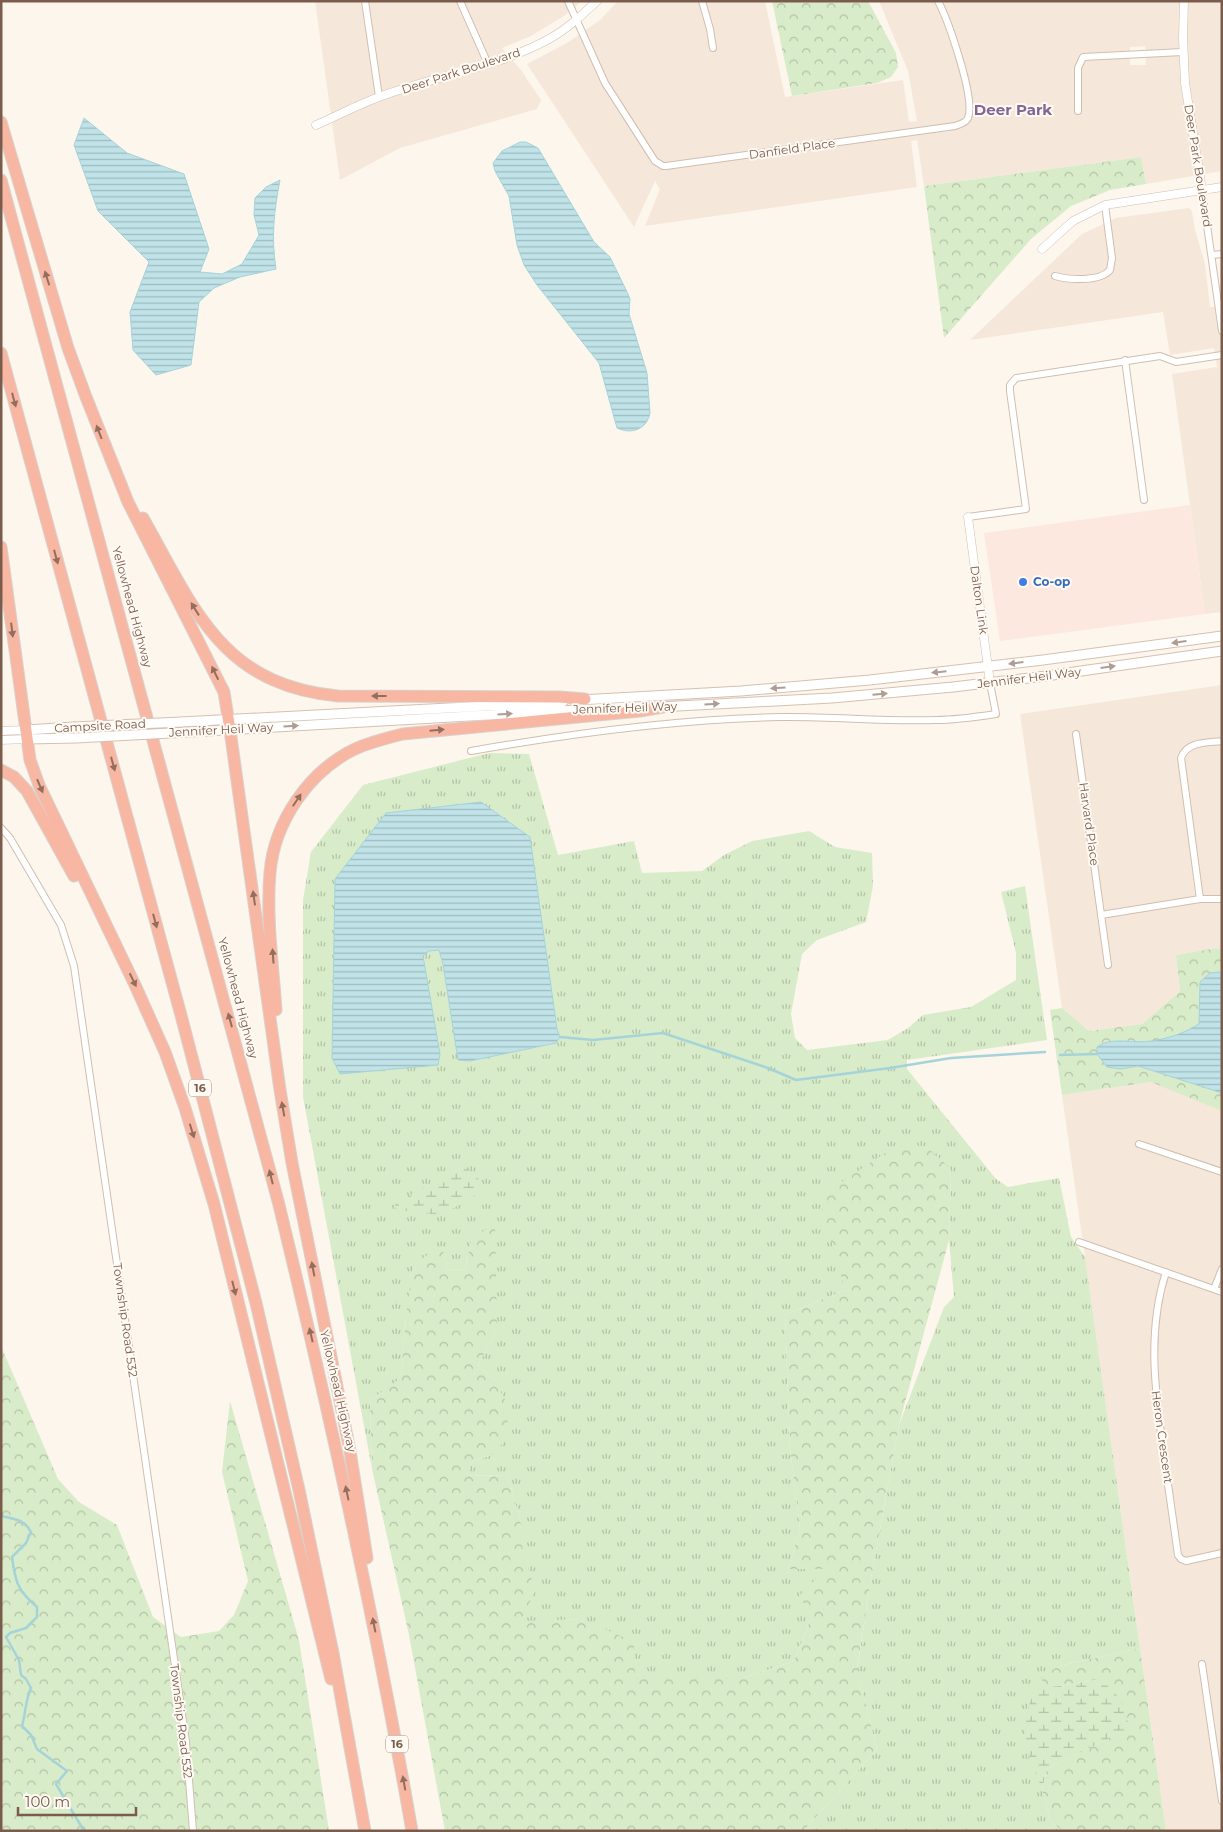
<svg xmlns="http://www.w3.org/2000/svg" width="1223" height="1832" viewBox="0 0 1223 1832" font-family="Montserrat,sans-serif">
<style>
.residential{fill:#f5e8da;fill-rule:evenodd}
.commercial{fill:#fde8e0}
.grass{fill:url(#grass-tufts);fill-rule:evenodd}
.forest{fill:url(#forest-crowns)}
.wetland{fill:url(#wetland-marsh)}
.water{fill:url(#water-rules);stroke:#a5d3da}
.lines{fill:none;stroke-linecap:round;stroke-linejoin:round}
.stream{stroke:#a5d3da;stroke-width:2.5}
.minor-casing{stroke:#d1beb0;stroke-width:8}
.tertiary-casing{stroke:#d1beb0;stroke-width:9}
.secondary-casing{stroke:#d6c0b0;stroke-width:11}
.motorway-casing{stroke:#dad1cd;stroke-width:13}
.minor{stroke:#fff;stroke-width:6}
.tertiary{stroke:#fff;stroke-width:8}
.secondary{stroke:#fff;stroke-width:9}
.motorway{stroke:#f7b7a3;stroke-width:11}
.secondary-bridge-casing{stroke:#d6c0b0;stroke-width:11;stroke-linecap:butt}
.secondary-bridge{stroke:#fff;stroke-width:9}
.oneway{fill:#936e5e}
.oneway2{fill:#af9d94}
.shop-dot{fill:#3f7fe0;stroke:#fffaf3;stroke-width:2}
.labels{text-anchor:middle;stroke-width:4;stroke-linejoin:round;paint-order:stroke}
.shield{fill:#fffaf3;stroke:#a28b7f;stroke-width:1}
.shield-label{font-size:11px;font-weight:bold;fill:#7a5c4d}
.street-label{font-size:12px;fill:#7a5c4d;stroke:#fffaf3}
.shop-label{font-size:12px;font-weight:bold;fill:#366cbe;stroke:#fffaf3;text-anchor:start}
.quarter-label{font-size:15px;font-weight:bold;fill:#846695;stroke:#fffaf3}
</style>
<defs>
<pattern id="grass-tufts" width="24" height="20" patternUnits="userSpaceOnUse" patternTransform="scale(1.25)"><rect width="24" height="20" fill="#d8ecc9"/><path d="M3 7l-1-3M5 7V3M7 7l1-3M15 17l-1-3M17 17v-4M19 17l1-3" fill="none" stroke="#b4c2a5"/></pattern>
<pattern id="forest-crowns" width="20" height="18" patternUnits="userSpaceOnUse" patternTransform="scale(1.25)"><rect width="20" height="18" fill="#d8ecc9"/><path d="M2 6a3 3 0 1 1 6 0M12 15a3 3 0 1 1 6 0" fill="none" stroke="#b4c2a5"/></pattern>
<pattern id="wetland-marsh" width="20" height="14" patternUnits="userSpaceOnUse" patternTransform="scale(1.25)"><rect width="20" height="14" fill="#d8ecc9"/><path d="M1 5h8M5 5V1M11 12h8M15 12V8" fill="none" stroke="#b4c2a5"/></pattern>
<pattern id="water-rules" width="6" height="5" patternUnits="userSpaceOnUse" patternTransform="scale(1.25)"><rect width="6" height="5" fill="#bfe3e8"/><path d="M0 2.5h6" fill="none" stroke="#a0bbbe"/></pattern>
</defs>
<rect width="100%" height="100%" fill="#fdf6ec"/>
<path class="residential" d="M315 1H582L564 16 531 36 502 48 521 70 541 100 537 109 400 148 340 180Z
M618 1H765L785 97 903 80 909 122 917 121 908 71 879 1H1222V171L1146 184 1141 157 924 186 917 140 911 141 917 187 645 226 660 189 655 181 634 227 527 64 567 43 600 20ZM1145 46 1146 65H1130V47Z
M1189 208 1192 211 1195 230 1205 264 1210 307 1222 306V612L1205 614 1172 374 1217 367 1214 348 1170 355 1163 312 970 340 1082 234 1116 218Z
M1222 685V950L1216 948 1176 955 1180 991 1142 1024 1089 1031 1062 1008 1020 714Z
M1151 1082 1222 1108V1831H1166L1062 1095Z"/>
<path class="commercial" d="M1190 505 1205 614 1000 641 984 533Z"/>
<path class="grass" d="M489 753 529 754 558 855 634 841 642 873 702 871 724 855 752 841 809 831 835 847 872 853 873 886 866 922 817 940 802 954 791 1014 795 1038 807 1050 888 1040 908 1028 923 1015 971 1007 1016 980V953L1001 892 1025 886 1047 1040 907 1060V1069L996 1179 1008 1187 1059 1178 1071 1237 1085 1257 1140 1648 1059 1666 1042 1789 1051 1822 1063 1831H807L806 1828 877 1750 857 1670 872 1573 899 1425 944 1307 954 1297 949 1240 951 1169 845 1290 785 1315 790 1448 800 1529 788 1569 827 1568 812 1616 794 1661 740 1679H635L582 1619 521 1622V1524L508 1475 467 1476 471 1462 495 1454V1381L478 1365 497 1329 472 1238 465 1269 447 1270 442 1247 406 1316 401 1379 370 1400 372 1469 303 1097V900L311 852 363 785ZM530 837 557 1029 560 1037 556 1043 470 1061 458 1060 443 964 439 950 429 951 422 956Z"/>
<path class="forest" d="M772 1H868L896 53 898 67 891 77 877 83 792 96Z
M1141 157 1146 184 1110 190 1071 206 1031 239 944 338 924 186Z
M1216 948 1222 950V1111L1151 1082 1062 1095 1050 1010 1062 1008 1089 1031 1142 1024 1180 991 1176 955Z
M897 1145 926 1146 951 1169 949 1240 899 1425 872 1573 857 1669 877 1750 806 1828 807 1831H445L409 1635 372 1469 370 1400 401 1378 406 1316 413 1264 442 1246 447 1270 465 1269 472 1238 495 1224 497 1329 478 1365 495 1381 505 1400 509 1434 495 1454 471 1462 467 1476 508 1475 521 1524 522 1546 535 1591 521 1621 582 1619 634 1642 635 1679H740L794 1661 812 1616 799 1596 826 1569H788L800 1529 790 1448 785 1315 845 1290 819 1197Z
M1 1346 58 1479 79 1502 117 1525 153 1617 181 1637 219 1631 234 1615 248 1581 222 1472 230 1401 299 1640 329 1831H1Z
M1140 1648 1166 1831H1063L1051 1822 1042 1789 1047 1769 1127 1729 1096 1680 1044 1688 1041 1677 1059 1666Z"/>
<path class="wetland" d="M463 1165 482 1182 475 1195 442 1215 398 1210 394 1206 412 1194Z
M1041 1677 1045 1688 1096 1680 1113 1689 1127 1712 1128 1729 1047 1769 1042 1789C1038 1778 1032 1768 1029 1757 1020 1731 1028 1701 1041 1677Z"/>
<path class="water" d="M84 118 127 153 184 174 209 249 200 272 222 274 242 264 259 235 254 215 255 198 266 187 280 180C274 212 271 236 276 269L240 277 214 288 199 302 191 365 156 375 133 350 130 312 149 262 98 211 74 145Z
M520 142H526L538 148 594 242 610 257 628 294 630 299 629 314 647 373 650 413C647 429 632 435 617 428L599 363 537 285 524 265 517 245 509 196 495 171 493 163 502 151Z
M481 802 530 837 557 1029 560 1037 556 1043 470 1061 458 1060 443 964 439 950 429 951 423 956 440 1054 438 1065 340 1074 332 1058 335 879 386 813Z
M1219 972 1222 974V1093L1138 1066 1121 1069 1107 1067 1097 1054V1047C1112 1036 1133 1044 1151 1041 1167 1039 1185 1033 1199 1024L1200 982 1210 973Z"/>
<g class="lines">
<path class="stream" d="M560 1037 593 1040 663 1033 768 1068 796 1080 890 1068 951 1058 1045 1052
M1060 1055 1097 1054
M1 1516C14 1519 24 1519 31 1532L26 1543 12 1557C15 1582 18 1591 37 1607V1617L26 1628 10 1633 6 1637 19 1660 21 1675 26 1679 31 1688C25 1702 26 1712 22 1726L31 1735 37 1749 67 1771 56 1784 84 1831"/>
<defs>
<path id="minor" d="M365 1 379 97
M460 1 488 64
M568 1 605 83 655 161 663 166H666L955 126C960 124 966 123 968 118 976 99 948 20 938 1
M702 1 710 29 713 48
M1078 111V68L1083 57 1183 52
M1202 190 1222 331
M1212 255 1222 254
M1055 276C1069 280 1100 282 1110 270L1112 258 1105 205
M1125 360 1144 500
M968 517 1026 509 1010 391V385L1016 378 1160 356 1176 362 1222 355
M1076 734 1108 965
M471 751C573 733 676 719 780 717 832 716 884 722 936 720 956 720 976 717 996 714L990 683
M1 828 10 838 61 925 74 966 186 1742 193 1831
M1200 899 1181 758C1187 741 1207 743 1222 741
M1101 915 1200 899H1222
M1139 1144 1222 1172
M1079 1242 1222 1292
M1166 1272C1147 1331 1155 1390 1163 1449 1168 1485 1173 1520 1178 1555L1181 1559 1186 1561 1222 1553
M1214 1289 1222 1269
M1202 1664 1222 1801"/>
<path id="tertiary" d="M1184 1 1183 38 1185 83 1202 190
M316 125C337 116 357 105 379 97 435 76 496 68 549 39 567 29 582 15 597 1
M1042 249 1073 221 1105 205 1222 187
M968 517 990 683
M1 731 25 730
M1 740 27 739"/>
<path id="secondary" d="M580 700 741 691 870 680 1043 660 1222 636
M658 707 832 698 953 687 1046 676 1222 651
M181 722 563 702
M25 730 73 727
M190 732 630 707
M27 739 76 738"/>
<path id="motorway" d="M1 122 68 348 86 397 128 502 224 692 230 730 280 1090 292 1163 350 1451 367 1558
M1 180 278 1201C329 1410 375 1619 412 1831
M1 353 182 1019 256 1303 299 1490 333 1653 365 1831
M143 518C194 608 221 685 338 696L560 697 585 699
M1 547 30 760 39 785 135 985 165 1052 185 1108 214 1204 331 1679
M1 770 14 777 27 791 74 876
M276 1010C273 966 266 916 270 873 274 822 309 771 355 749 370 742 387 738 403 734L640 711 663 707"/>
</defs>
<use href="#minor" class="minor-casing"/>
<use href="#tertiary" class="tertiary-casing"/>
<use href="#secondary" class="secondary-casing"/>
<use href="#motorway" class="motorway-casing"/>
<use href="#minor" class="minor"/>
<use href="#tertiary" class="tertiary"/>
<use href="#secondary" class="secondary"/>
<use href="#motorway" class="motorway"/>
<defs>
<path id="secondary-bridge" d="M73 727 181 722
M76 738 190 732"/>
</defs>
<use href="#secondary-bridge" class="secondary-bridge-casing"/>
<use href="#secondary-bridge" class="secondary-bridge"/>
</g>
<defs><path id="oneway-solid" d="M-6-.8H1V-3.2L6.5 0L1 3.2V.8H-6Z" transform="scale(1.25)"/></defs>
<g class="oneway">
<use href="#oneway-solid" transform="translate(47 278) rotate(-107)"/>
<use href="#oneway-solid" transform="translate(14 400) rotate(75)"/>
<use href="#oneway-solid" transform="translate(99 432) rotate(-111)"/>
<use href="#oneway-solid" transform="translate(56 557) rotate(75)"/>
<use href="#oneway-solid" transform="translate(195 609) rotate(-122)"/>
<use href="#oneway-solid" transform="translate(12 630) rotate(83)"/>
<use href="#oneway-solid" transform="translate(215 673) rotate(-116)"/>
<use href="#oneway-solid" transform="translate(379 696) rotate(-180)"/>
<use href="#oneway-solid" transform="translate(437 730) rotate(-5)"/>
<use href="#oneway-solid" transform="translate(113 764) rotate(75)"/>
<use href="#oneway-solid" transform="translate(40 786) rotate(67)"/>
<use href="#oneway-solid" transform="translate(297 800) rotate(-56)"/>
<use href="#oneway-solid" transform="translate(254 898) rotate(-98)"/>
<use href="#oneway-solid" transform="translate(155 921) rotate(75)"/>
<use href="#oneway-solid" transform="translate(273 956) rotate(-94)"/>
<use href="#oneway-solid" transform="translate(133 980) rotate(64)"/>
<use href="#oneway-solid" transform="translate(230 1020) rotate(-105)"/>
<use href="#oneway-solid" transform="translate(283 1109) rotate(-100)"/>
<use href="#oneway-solid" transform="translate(192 1131) rotate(73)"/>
<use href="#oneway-solid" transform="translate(271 1177) rotate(-104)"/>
<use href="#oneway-solid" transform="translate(313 1269) rotate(-101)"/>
<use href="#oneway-solid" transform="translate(234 1288) rotate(76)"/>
<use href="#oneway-solid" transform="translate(311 1335) rotate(-103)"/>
<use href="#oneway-solid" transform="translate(347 1493) rotate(-102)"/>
<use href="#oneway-solid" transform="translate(374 1625) rotate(-101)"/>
<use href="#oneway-solid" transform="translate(404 1783) rotate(-100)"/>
</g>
<g class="oneway2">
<use href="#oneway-solid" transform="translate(1179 642) rotate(172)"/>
<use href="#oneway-solid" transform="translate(1016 663) rotate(173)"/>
<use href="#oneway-solid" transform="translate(1108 667) rotate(-8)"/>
<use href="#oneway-solid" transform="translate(939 672) rotate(174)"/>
<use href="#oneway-solid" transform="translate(778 688) rotate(176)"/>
<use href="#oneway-solid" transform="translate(880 694) rotate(-5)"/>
<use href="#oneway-solid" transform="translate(712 704) rotate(-3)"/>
<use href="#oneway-solid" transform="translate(505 714) rotate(-3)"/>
<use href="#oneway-solid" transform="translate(291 726) rotate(-3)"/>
</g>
<circle class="shop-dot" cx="1023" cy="582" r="5"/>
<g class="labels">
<g class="shield">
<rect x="189" y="1079.5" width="22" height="17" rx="4"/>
<rect x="386" y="1735.5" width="22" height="17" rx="4"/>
</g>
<g class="shield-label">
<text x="200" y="1092">16</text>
<text x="397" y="1748">16</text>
</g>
<g class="street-label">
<text transform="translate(461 71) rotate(-18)" y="4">Deer Park Boulevard</text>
<text transform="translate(792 149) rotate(-8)" y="4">Danfield Place</text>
<text transform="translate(1198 166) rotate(81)" y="4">Deer Park Boulevard</text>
<text transform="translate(979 600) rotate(82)" y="4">Dalton Link</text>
<text transform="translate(132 607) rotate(75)" y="4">Yellowhead Highway</text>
<text transform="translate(1029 678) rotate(-7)" y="4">Jennifer Heil Way</text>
<text transform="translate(625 708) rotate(-2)" y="4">Jennifer Heil Way</text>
<text transform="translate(100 726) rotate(-3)" y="4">Campsite Road</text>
<text transform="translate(221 730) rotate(-3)" y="4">Jennifer Heil Way</text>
<text transform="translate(1089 824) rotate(82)" y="4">Harvard Place</text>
<text transform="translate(238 998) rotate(75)" y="4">Yellowhead Highway</text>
<text transform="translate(125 1320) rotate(82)" y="4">Township Road 532</text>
<text transform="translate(338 1391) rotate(77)" y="4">Yellowhead Highway</text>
<text transform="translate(1162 1437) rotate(82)" y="4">Heron Crescent</text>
<text transform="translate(181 1721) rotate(83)" y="4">Township Road 532</text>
</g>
<g class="shop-label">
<text x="1033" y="586">Co-op</text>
</g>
<g class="quarter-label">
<text x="1013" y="115">Deer Park</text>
</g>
</g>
<rect width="1223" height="1832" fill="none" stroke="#7a5c4d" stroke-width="5"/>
<path d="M18 1807v8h118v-8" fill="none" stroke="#7a5c4d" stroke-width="2.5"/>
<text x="25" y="1807" font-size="15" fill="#7a5c4d" stroke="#fffaf3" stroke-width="4" paint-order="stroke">100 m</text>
</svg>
